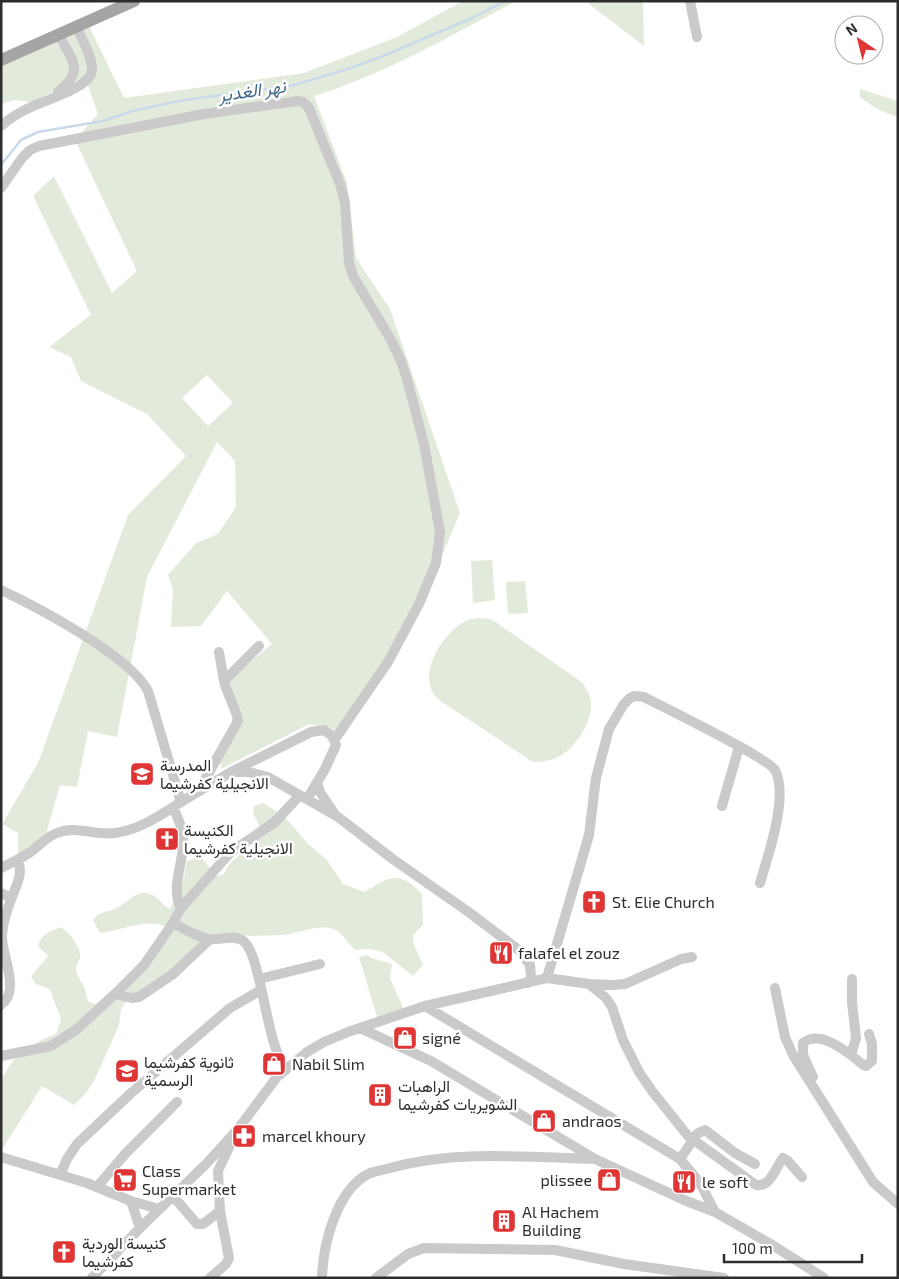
<svg xmlns="http://www.w3.org/2000/svg" width="899" height="1279" viewBox="0 0 899 1279" font-family="'Exo 2',Vazirmatn,sans-serif">
<style>
.green{fill:#e2eadb;fill-rule:evenodd}
.lines{fill:none;stroke-linecap:round;stroke-linejoin:round}
.stream{stroke:#c8daea;stroke-width:2.5}
.minor{stroke:#cacaca;stroke-width:10}
.major{stroke:#a5a5a5;stroke-width:12}
.labels{text-anchor:middle;stroke-width:5;stroke-linejoin:round;paint-order:stroke}
.poi-label{font-size:16px;fill:#2d2d2d;stroke:#fff;text-anchor:start}
.water-label{font-size:18px;font-style:italic;fill:#3e688c;stroke:#fff}
</style>
<rect width="100%" height="100%" fill="#fff"/>
<path class="green" d="M463 1H516C450 36 385 74 314 96L347 183 356 258 390 309 460 513 408 636 389 656 345 735 327 727 309 724 221 769 220 760 240 722 226 682 272 644 227 591 201 626 171 627 173 589 168 575 196 543 218 534 236 507 235 461 217 442 147 577 117 737 88 731 77 787 60 785 44 841 18 861V833L2 824 38 763 128 515 186 456 147 414 81 381 71 357 49 347 91 315 33 196 54 176 112 293 137 271 75 140 98 114 85 77 31 102 15 100 1 104V58L89 26 124 98 304 73 397 37ZM207 375 233 403 208 426 182 398Z
M585 1H643L644 46Z
M860 89 898 101V117C884 113 871 106 860 97Z
M492 560 495 600 473 603 471 561Z
M525 581 528 613 508 614 506 582Z
M479 618 491 619 583 683C585 688 589 693 590 697 595 717 580 740 566 752 557 759 544 763 533 762L439 700C437 697 433 694 432 691 421 667 444 633 464 622 469 619 474 619 479 618Z
M263 803 284 816 308 844 326 859 343 884 364 892C389 877 399 869 422 894L423 925 413 935V943L423 965 413 976 383 952 370 949 355 950C347 943 343 932 333 929 316 924 300 933 283 935 263 936 242 936 221 935L132 1001 125 1003 121 1009 119 1025 95 1079 86 1093 74 1105 42 1086 3 1148 1 1147V1079L14 1059 41 1040 56 1034 61 1019 50 989 36 984 31 977C36 969 43 964 48 956L38 946C41 934 49 932 61 927 69 933 81 946 80 957 80 961 76 964 76 969 77 976 81 981 84 987 86 992 86 997 89 1002L96 1004 128 980 165 926C146 918 120 931 100 933L93 920C101 910 107 913 117 908 131 900 141 884 158 899 163 903 164 906 170 909L184 877 187 861 201 857 217 876 224 874C229 860 241 855 252 846 256 842 259 837 263 833L253 813 254 806Z
M368 955 371 958 392 964 390 978 404 1010 378 1020 359 957Z"/>
<g class="lines">
<path class="stream" d="M1 165 21 140 38 132 103 121 132 111 184 100 291 86 351 68 383 56 472 18 505 1"/>
<path class="minor" d="M690 1 697 37
M58 92C86 70 72 60 58 34
M1 126C10 118 20 112 31 107 45 100 92 87 92 70 93 58 81 37 76 26
M1 188 22 158 30 150 39 146 204 114 298 101 303 102 309 108 340 184 345 203 349 263 353 276 391 340 401 361 407 379 424 444 440 532 436 563 419 604 388 662 335 739
M1 590C39 608 130 656 148 691L181 802 231 772 311 732 324 730 332 736 336 745 325 769 307 799
M219 652 224 681
M235 772H248L268 777 338 817 394 860 470 913 520 951 530 965 531 977 528 983
M317 782 320 792 334 813
M199 790 238 721C236 707 227 695 224 681L259 646
M722 806 739 747
M173 807C178 818 183 829 183 841 184 863 170 888 181 908
M1 868C11 863 20 859 29 853 38 847 47 836 57 833 76 825 95 836 115 833 139 830 161 815 181 802
M1 893 11 898
M173 923C184 929 196 936 208 939 220 941 232 934 242 940 262 952 265 1043 286 1070
M547 978 589 835 596 778 609 729 624 704 630 698 634 696 644 697C663 707 768 758 775 770 789 796 768 856 760 883
M259 979 320 964
M589 984 606 998 612 1007 623 1040 639 1072 652 1091 688 1136 756 1185C771 1187 775 1168 783 1158L788 1161 802 1177
M775 988 785 1037 793 1055 873 1182 898 1204
M115 994 132 998 139 997 173 974 210 939
M1 1005C22 990 0 953 2 934 3 924 8 907 12 897 17 883 23 875 18 860
M425 1006 680 1159 700 1183 715 1212
M360 1028 431 1061 595 1159 684 1200 715 1212 774 1246 824 1278
M851 1055 862 1064 866 1066 872 1061V1044L869 1034
M1 1056 51 1046 77 1029 115 994 144 965 173 923 181 908 221 863 231 852 275 822 300 795
M813 1077 803 1055V1043C818 1031 838 1046 851 1055L856 1038 852 1002V979
M1 1157 87 1183 131 1201 159 1209
M680 1159 697 1134 705 1130 735 1153 755 1164
M60 1175 67 1159 77 1144 130 1094 230 1008 261 990
M97 1187 126 1153 177 1102
M173 1196 197 1224H203L220 1211
M131 1201 140 1228
M92 1278 140 1228 206 1164 238 1129 277 1077 307 1052 324 1042 348 1032 425 1006 469 996 547 978 589 984 612 985 625 984 681 959 692 957
M210 1278 226 1264 229 1258 220 1211 218 1171 232 1141
M322 1278C323 1245 336 1191 368 1174 375 1171 383 1170 390 1168 456 1150 527 1157 595 1159
M376 1278 408 1254 424 1248 555 1250 624 1264 724 1278"/>
<path class="major" d="M1 60 134 1"/>
</g>
<defs>
<symbol id="school-square" viewBox="-11 -11 22 22"><rect x="-9" y="-9" width="18" height="18" rx="4" fill="#df3535" stroke="#fff"/><path d="M0-5L7-2L0 1L-7-2ZM-4 1L0 2.5L4 1V4Q0 6-4 4Z" fill="#fff"/></symbol>
<symbol id="church-square" viewBox="-11 -11 22 22"><rect x="-9" y="-9" width="18" height="18" rx="4" fill="#df3535" stroke="#fff"/><path d="M-1.2-6h2.4v3.5h3.3v2.4h-3.3V6h-2.4V-.1h-3.3v-2.4h3.3Z" fill="#fff"/></symbol>
<symbol id="restaurant-square" viewBox="-11 -11 22 22"><rect x="-9" y="-9" width="18" height="18" rx="4" fill="#df3535" stroke="#fff"/><path d="M-5-6h1v4h1v-4h1v4h1v-4h1v5L-1.5 .5V6h-2V.5L-5-1ZM5-6V6H3V1.5H1.5Q1.5-4 5-6Z" fill="#fff"/></symbol>
<symbol id="shop-square" viewBox="-11 -11 22 22"><rect x="-9" y="-9" width="18" height="18" rx="4" fill="#df3535" stroke="#fff"/><path d="M-5-2.5h2.3a2.7 3.5 0 0 1 5.4 0H5L5.5 6h-11ZM-1.5-2.5h3a1.5 2.3 0 0 0-3 0Z" fill="#fff"/></symbol>
<symbol id="building-square" viewBox="-11 -11 22 22"><rect x="-9" y="-9" width="18" height="18" rx="4" fill="#df3535" stroke="#fff"/><path d="M-4-6H4V6H1V3H-1V6H-4ZM-2.5-4.3h1.7v1.8h-1.7ZM.8-4.3h1.7v1.8H.8ZM-2.5-1h1.7V.8h-1.7ZM.8-1h1.7V.8H.8Z" fill="#fff"/></symbol>
<symbol id="pharmacy-square" viewBox="-11 -11 22 22"><rect x="-9" y="-9" width="18" height="18" rx="4" fill="#df3535" stroke="#fff"/><path d="M-2-6h4v4h4v4h-4v4h-4v-4h-4v-4h4Z" fill="#fff"/></symbol>
<symbol id="supermarket-square" viewBox="-11 -11 22 22"><rect x="-9" y="-9" width="18" height="18" rx="4" fill="#df3535" stroke="#fff"/><path d="M-6-5.5h2.5l.6 2H6L4.5 2H-2.5L-4.4-4H-6ZM-1.5 3.2a1.3 1.3 0 1 0 .1 0ZM3 3.2a1.3 1.3 0 1 0 .1 0Z" fill="#fff"/></symbol>
</defs>
<g fill-rule="evenodd">
<use href="#school-square" x="128" y="760" width="28" height="28"/>
<use href="#church-square" x="153" y="825" width="28" height="28"/>
<use href="#church-square" x="580" y="888" width="28" height="28"/>
<use href="#restaurant-square" x="487" y="939" width="28" height="28"/>
<use href="#shop-square" x="391" y="1024" width="28" height="28"/>
<use href="#shop-square" x="260" y="1050" width="28" height="28"/>
<use href="#school-square" x="113" y="1057" width="28" height="28"/>
<use href="#building-square" x="366" y="1081" width="28" height="28"/>
<use href="#shop-square" x="530" y="1107" width="28" height="28"/>
<use href="#pharmacy-square" x="230" y="1122" width="28" height="28"/>
<use href="#supermarket-square" x="111" y="1166" width="28" height="28"/>
<use href="#shop-square" x="595" y="1166" width="28" height="28"/>
<use href="#restaurant-square" x="670" y="1168" width="28" height="28"/>
<use href="#building-square" x="490" y="1207" width="28" height="28"/>
<use href="#church-square" x="50" y="1238" width="28" height="28"/>
</g>
<g class="labels">
<g class="poi-label">
<text x="160" y="771">المدرسة<tspan x="160" dy="18">الانجيلية كفرشيما</tspan></text>
<text x="184" y="836">الكنيسة<tspan x="184" dy="18">الانجيلية كفرشيما</tspan></text>
<text x="612" y="908">St. Elie Church</text>
<text x="518" y="959">falafel el zouz</text>
<text x="422" y="1044">signé</text>
<text x="144" y="1068">ثانوية كفرشيما<tspan x="144" dy="18">الرسمية</tspan></text>
<text x="292" y="1070">Nabil Slim</text>
<text x="398" y="1092">الراهبات<tspan x="398" dy="18">الشويريات كفرشيما</tspan></text>
<text x="562" y="1127">andraos</text>
<text x="262" y="1142">marcel khoury</text>
<text x="142" y="1177">Class<tspan x="142" dy="18">Supermarket</tspan></text>
<text x="592" y="1186" text-anchor="end">plissee</text>
<text x="702" y="1188">le soft</text>
<text x="522" y="1218">Al Hachem<tspan x="522" dy="18">Building</tspan></text>
<text x="82" y="1249">كنيسة الوردية<tspan x="82" dy="18">كفرشيما</tspan></text>
</g>
<g class="water-label">
<text transform="translate(252 91) rotate(-8)" y="6">نهر الغدير</text>
</g>
</g>
<rect width="899" height="1279" fill="none" stroke="#2d2d2d" stroke-width="5"/>
<g transform="translate(859 40) rotate(325)"><circle r="24" fill="#ffffff" stroke="#ababab"/>
<path d="M0-4L9 19L0 12L-9 19Z" fill="#df3535"/>
<text y="-8" font-size="14" font-weight="bold" text-anchor="middle" fill="#2d2d2d">N</text>
</g>
<path d="M724 1254v8h138v-8" fill="none" stroke="#2d2d2d" stroke-width="2.5"/>
<text x="732" y="1254" font-size="15" fill="#2d2d2d" stroke="#ffffff" stroke-width="4" paint-order="stroke">100 m</text>
</svg>
